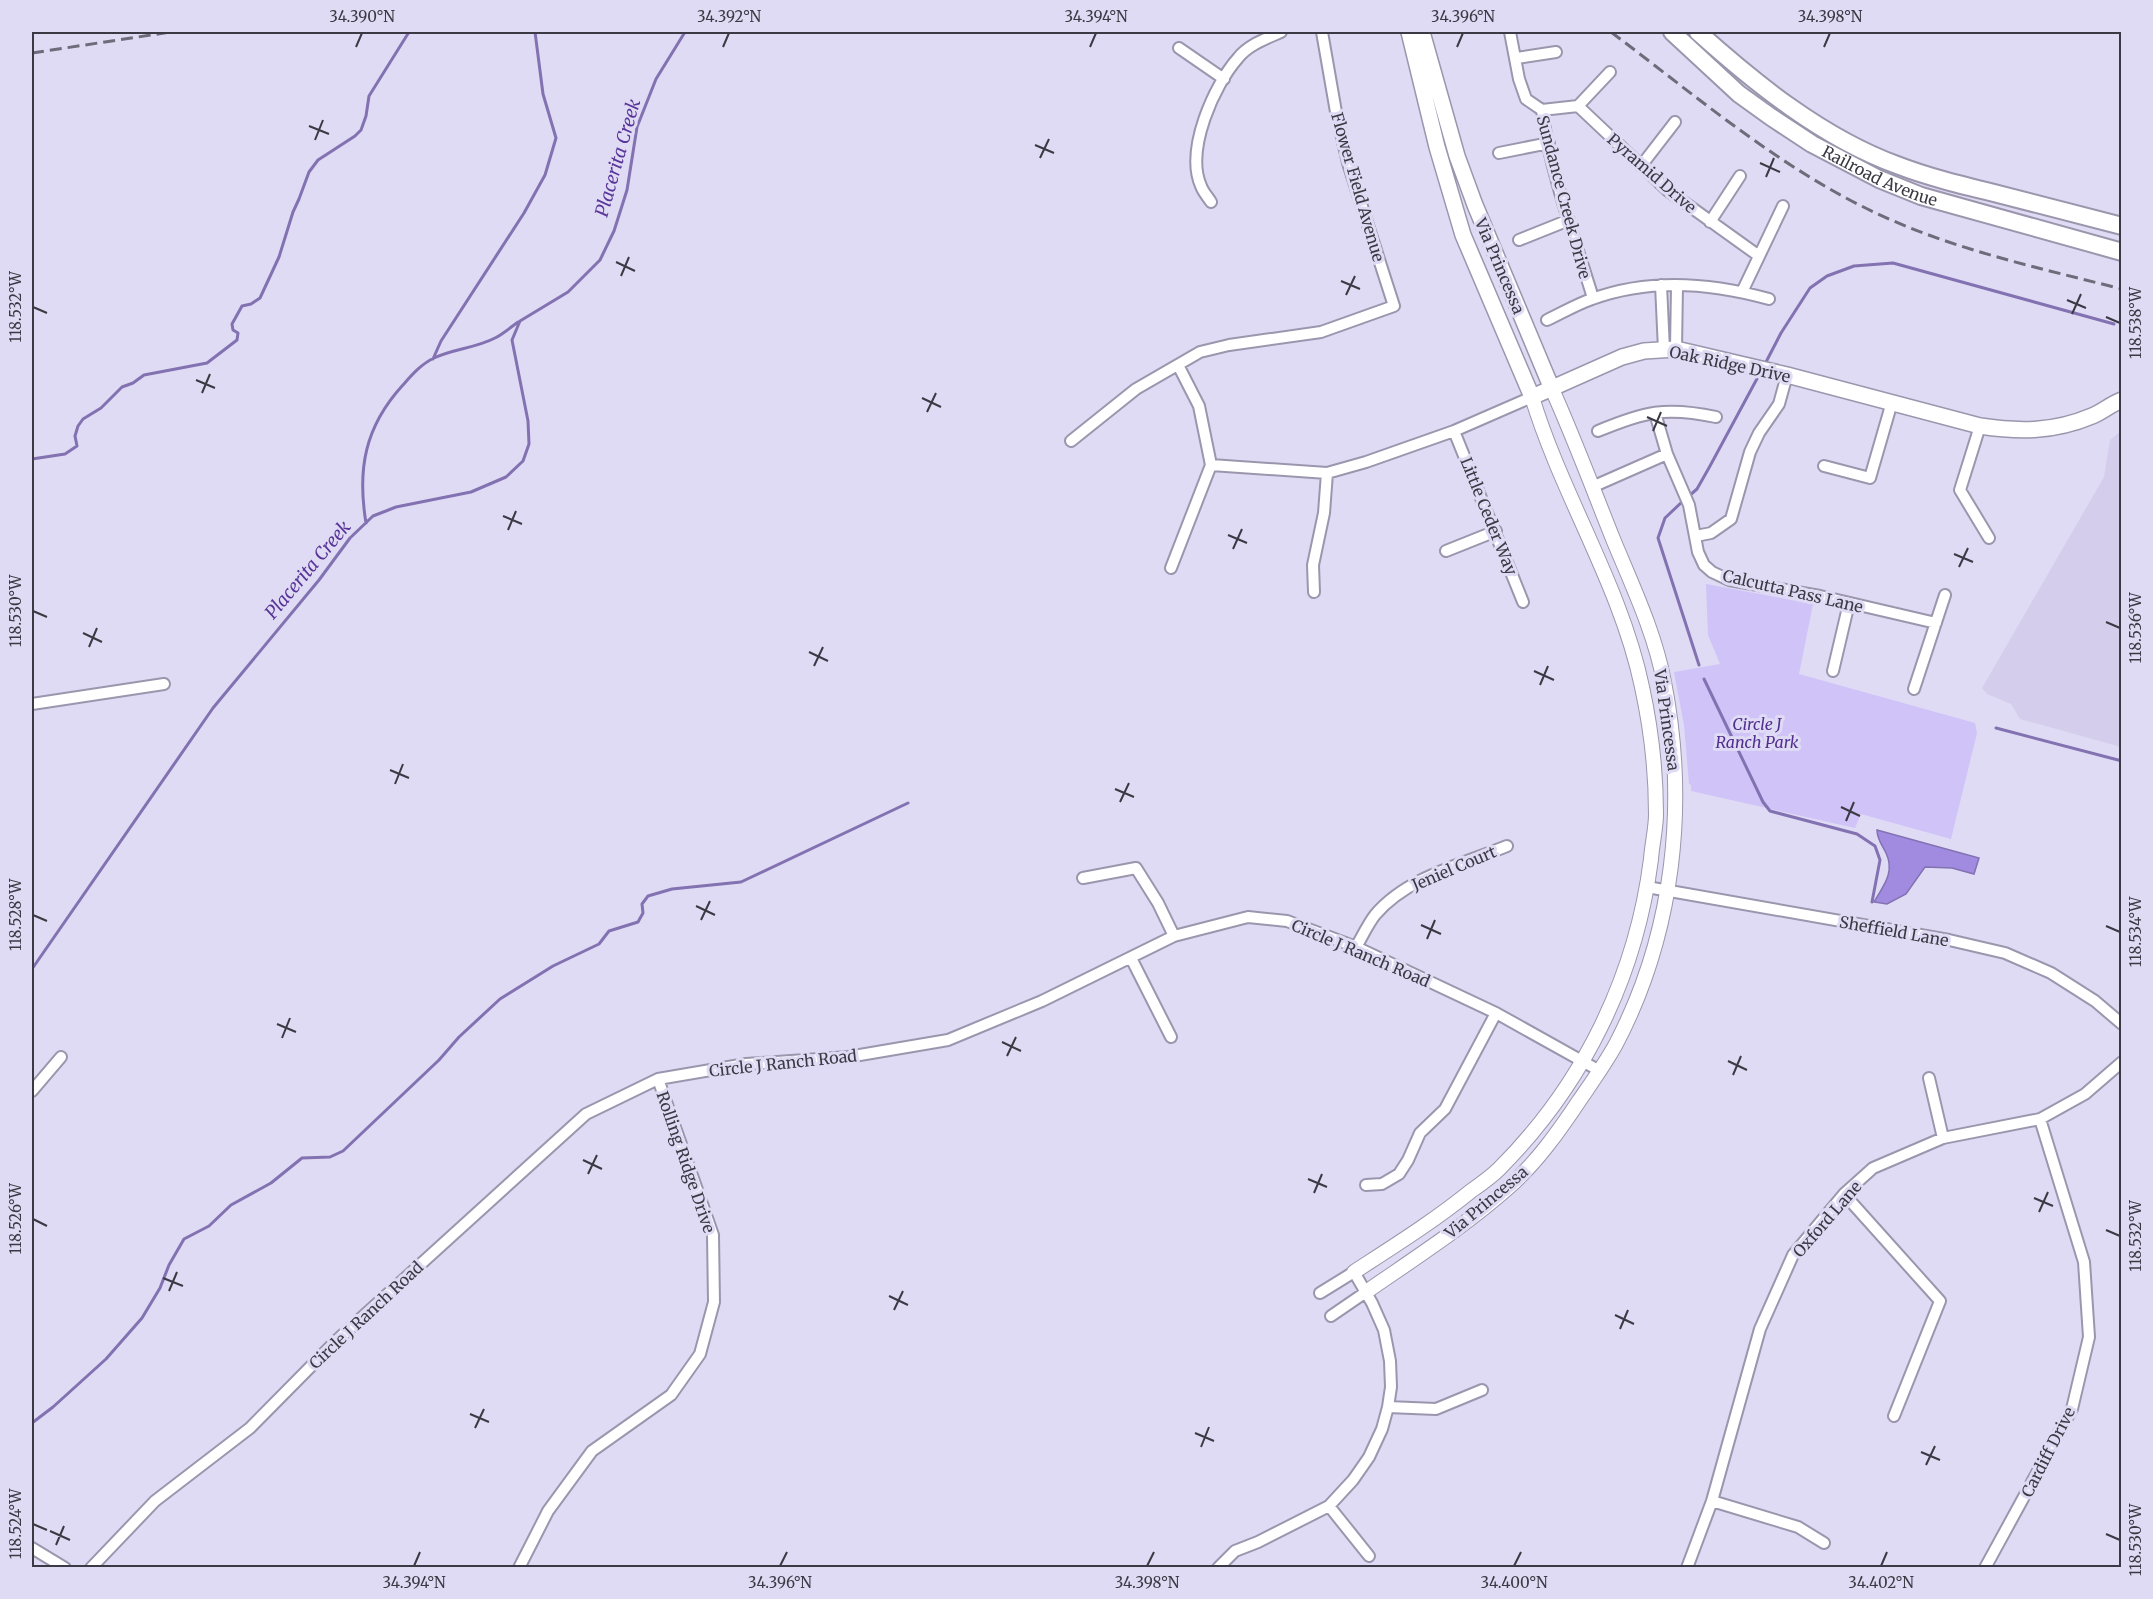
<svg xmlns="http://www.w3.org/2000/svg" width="2153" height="1599" viewBox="0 0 2153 1599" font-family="Merriweather,serif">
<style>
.built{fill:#d4cdec}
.green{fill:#cfc3f8}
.water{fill:#a18be0;stroke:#8272b1;stroke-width:1.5}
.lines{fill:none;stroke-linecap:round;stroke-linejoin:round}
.stream{stroke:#8272b1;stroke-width:3}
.minor-casing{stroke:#9b96ad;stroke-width:14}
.tertiary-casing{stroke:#9b96ad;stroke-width:16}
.secondary-casing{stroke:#9b96ad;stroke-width:18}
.primary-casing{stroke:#9b96ad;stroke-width:20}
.minor{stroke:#fff;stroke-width:10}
.tertiary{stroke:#fff;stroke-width:14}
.secondary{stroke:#fff;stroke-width:15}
.primary{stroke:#fff;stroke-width:16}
.rail{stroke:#6e6b7a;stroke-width:3;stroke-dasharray:12 6;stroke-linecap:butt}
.ticks{fill:none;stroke:#3b3943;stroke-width:2}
.labels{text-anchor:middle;stroke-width:6;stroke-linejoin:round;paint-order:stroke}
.street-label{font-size:16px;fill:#3b3943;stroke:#e0dbf4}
.park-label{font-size:16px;font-style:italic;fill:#512e90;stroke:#e0dbf4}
.water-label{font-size:18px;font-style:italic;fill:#583598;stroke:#e0dbf4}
.neatline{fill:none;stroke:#3b3943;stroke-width:2}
.ticks-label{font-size:15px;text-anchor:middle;fill:#3b3943}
</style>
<rect width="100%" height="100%" fill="#e0dbf4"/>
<path class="built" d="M2121 431V747L2020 719 2011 704 1987 694 1982 688 2104 477 2110 440Z"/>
<path class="green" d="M1706 584 1813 604 1799 674 1975 723 1977 733 1951 839 1861 814 1855 828 1691 791V785L1689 784 1684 725 1674 672 1720 664 1708 635Z"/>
<path class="water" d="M1877 830 1979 858 1974 874 1952 868 1925 867 1906 894 1887 904 1874 902C1884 885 1895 872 1886 853 1882 845 1877 839 1877 830Z"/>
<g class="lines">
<path class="stream" d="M433 359 441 341 524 213 545 175 556 138 543 94 535 32
M1765 364 1781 333 1810 288 1827 276 1854 266 1893 263 2114 324
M32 459 65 454 77 446 75 436 78 426 83 419 101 408 122 387 133 383 144 375 207 363 237 340 238 333 233 330 232 324 242 306 251 304 260 298 279 257 293 212 299 199 309 172 318 160 355 136 361 130 366 116 369 96 409 32
M1689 496 1697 489 1710 466 1759 375
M1684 500 1665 518 1658 538 1699 665
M366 523C357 469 365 427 402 386 411 376 421 364 434 358 453 349 476 348 495 338 503 334 511 327 518 322
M1704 679 1763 802 1770 811 1857 834 1875 846 1880 860 1872 902
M1996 728 2122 761
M32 969 213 708 319 580 350 538 373 516 396 507 471 492 506 477 523 461 529 444 528 421 512 340 520 321 568 292 600 260 614 231 627 190 637 127 656 79 685 32
M32 1423 53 1407 106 1359 142 1318 160 1288 169 1265 184 1239 209 1226 231 1205 271 1183 302 1158 330 1157 343 1151 439 1060 459 1037 500 999 553 966 599 944 609 931 638 922 643 913 642 904 648 896 672 889 741 882 908 803"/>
<defs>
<path id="minor" d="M1510 32 1519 79 1526 99 1542 110C1550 172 1575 239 1593 298
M1179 48 1224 79
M1517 58 1556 52
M1578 106 1610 72
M1542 110 1578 106 1667 190 1759 256
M1499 153 1549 143
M1641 166 1675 122
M1211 202C1208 197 1203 192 1201 186 1185 150 1214 85 1238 58 1248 45 1267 38 1281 32
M1710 222 1740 176
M1519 240 1569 220
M1661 285 1664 350
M1742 292 1783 206
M1547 320C1562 313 1577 304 1592 299 1649 278 1712 283 1769 299
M1676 349 1677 286
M1655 413 1667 454 1689 505 1698 552 1704 565 1712 572 1729 580 1820 596 1936 623
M1980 426 1960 490 1989 538
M1454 431 1523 602
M1598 431C1644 412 1665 406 1716 417
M1071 441 1136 389 1200 352 1229 345 1321 332 1394 306 1348 163 1336 112 1322 32
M1211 465 1327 473 1366 462 1454 431 1532 397
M1824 466 1870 478 1892 402
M1592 487 1667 454
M1696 536 1711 533 1731 519 1750 452 1759 433 1779 404 1787 375
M1446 551 1496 531
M1171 568 1211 465 1199 406 1178 365
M1314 592 1313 565 1324 513 1327 473
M1833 671 1849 603
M1914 689 1945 595
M32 704 164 684
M1083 878 1136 868 1158 903 1174 936
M1647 887 1949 940 2005 953 2051 973 2095 1001 2122 1024
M1356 947C1362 937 1368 924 1375 915 1407 877 1463 864 1507 846
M1131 958 1171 1037
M1929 1078 1943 1138
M32 1091 61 1057
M1366 1185 1382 1184 1399 1174 1408 1160 1420 1133 1445 1109 1496 1013
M1844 1194 1940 1301 1894 1416
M1331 1316 1366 1292
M1388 1407 1436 1409 1482 1390
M1712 1501 1798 1527 1824 1543
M1329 1506 1369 1556
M32 1548 65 1568
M91 1568 155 1501 250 1428 336 1341 586 1114 658 1079 746 1064 848 1057 948 1040 1042 1001 1174 936 1248 917 1287 921 1356 947 1496 1013 1600 1071
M519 1568 548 1511 592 1451 671 1395 700 1354 714 1302 713 1235 658 1079
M1218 1568 1235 1551 1258 1542 1329 1506 1353 1480 1369 1457 1382 1429 1388 1407 1391 1387 1390 1361 1384 1330 1372 1303 1354 1272 1320 1293
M1687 1568 1712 1501 1760 1329 1793 1255 1844 1194 1873 1168 1943 1138 2040 1119 2085 1094 2122 1062
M1985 1568 2072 1409 2089 1337 2084 1262 2040 1119"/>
<path id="tertiary" d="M1354 1272C1394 1246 1434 1221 1471 1191 1481 1184 1491 1177 1499 1169 1583 1085 1636 977 1651 859 1652 844 1656 829 1656 814 1656 772 1651 728 1642 687 1621 586 1562 496 1532 397
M1366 1292C1415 1258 1465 1226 1510 1186 1537 1162 1559 1131 1579 1101 1592 1082 1605 1064 1616 1044 1674 933 1688 804 1664 682 1655 633 1632 585 1613 539 1593 489 1574 438 1552 389"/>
<path id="secondary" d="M1409 32 1437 147 1463 235 1532 397 1622 357 1644 351 1676 349 1787 375 1980 426C2020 432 2054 432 2092 416 2102 412 2111 404 2122 400
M1422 32 1457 156 1475 205 1552 389"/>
<g id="primary">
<path id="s1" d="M1672 32 1739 94 1771 117 1812 144 1879 179 1921 196 2122 252"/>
<path d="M1698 32C1756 84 1823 138 1897 165 1928 177 1961 185 1994 193 2036 204 2079 215 2122 226"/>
</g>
</defs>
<use href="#minor" class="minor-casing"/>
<use href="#tertiary" class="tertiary-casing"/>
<use href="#secondary" class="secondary-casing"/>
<use href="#primary" class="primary-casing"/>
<use href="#minor" class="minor"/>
<use href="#tertiary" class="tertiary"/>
<use href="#secondary" class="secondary"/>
<use href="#primary" class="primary"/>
<path class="rail" d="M1611 32C1696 96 1781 169 1878 214 1955 250 2039 268 2122 289
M32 53 171 32"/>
</g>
<path class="ticks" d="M356 47 362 33M723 47 729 33M1090 47 1096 33M1457 47 1463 33M1824 47 1830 33M309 126 329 134M315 140 323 120M1035 145 1054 153M1040 158 1049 139M1760 163 1780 172M1766 177 1774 158M616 262 635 271M621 276 629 257M1341 281 1360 289M1346 295 1355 276M2067 300 2086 308M33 307 47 313M2072 314 2081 294M2106 317 2120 323M196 380 215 388M202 393 210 374M922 398 941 407M927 412 936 393M1647 417 1667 426M1653 431 1661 412M503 516 522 524M508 530 516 511M1228 535 1247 543M1233 549 1242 529M1954 554 1973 562M1959 567 1968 548M33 611 47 617M2106 622 2120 628M83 633 102 642M89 647 97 628M809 652 828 661M814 666 823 647M1534 671 1554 680M1540 685 1548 666M390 770 409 778M395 784 403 764M1115 789 1134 797M1120 802 1129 783M1841 807 1860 816M1846 821 1854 802M696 906 715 915M33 915 47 921M701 920 710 901M1421 925 1441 934M2106 926 2120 932M1427 939 1435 920M277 1024 296 1032M282 1038 290 1018M1002 1042 1021 1051M1007 1056 1016 1037M1728 1061 1747 1070M1733 1075 1741 1056M583 1160 602 1169M588 1174 597 1155M1308 1179 1327 1187M1314 1193 1322 1174M2034 1198 2053 1206M2039 1212 2048 1192M33 1219 47 1226M2106 1230 2120 1236M163 1278 183 1286M169 1291 177 1272M889 1296 908 1305M894 1310 903 1291M1615 1315 1634 1324M1620 1329 1628 1310M470 1414 489 1422M475 1428 484 1409M1195 1433 1214 1441M1201 1447 1209 1427M1921 1452 1940 1460M1926 1465 1935 1446M33 1524 47 1530M50 1531 70 1540M2106 1534 2120 1540M56 1545 64 1526M414 1566 420 1552M780 1566 787 1552M1147 1566 1154 1552M1514 1566 1521 1552M1881 1566 1887 1552"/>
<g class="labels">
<g class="street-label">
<text transform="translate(1652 173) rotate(41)" y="6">Pyramid Drive</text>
<text dy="6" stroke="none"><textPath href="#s1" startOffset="255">Railroad Avenue</textPath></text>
<text transform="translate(1358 187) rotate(74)" y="6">Flower Field Avenue</text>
<text transform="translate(1564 197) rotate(75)" y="6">Sundance Creek Drive</text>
<text transform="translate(1500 266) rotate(67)" y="6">Via Princessa</text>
<text transform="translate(1730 364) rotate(12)" y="6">Oak Ridge Drive</text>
<text transform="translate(1489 516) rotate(68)" y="6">Little Ceder Way</text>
<text transform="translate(1793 591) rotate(13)" y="6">Calcutta Pass Lane</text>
<text transform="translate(1667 720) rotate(82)" y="6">Via Princessa</text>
<text transform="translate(1454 868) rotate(-23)" y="6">Jeniel Court</text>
<text transform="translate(1894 931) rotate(10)" y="6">Sheffield Lane</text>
<text transform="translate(1361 953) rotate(23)" y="6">Circle J Ranch Road</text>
<text transform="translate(783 1063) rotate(-6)" y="6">Circle J Ranch Road</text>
<text transform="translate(686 1162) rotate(71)" y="6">Rolling Ridge Drive</text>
<text transform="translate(1486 1202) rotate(-40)" y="6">Via Princessa</text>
<text transform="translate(1827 1219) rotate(-49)" y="6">Oxford Lane</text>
<text transform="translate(366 1315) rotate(-43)" y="6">Circle J Ranch Road</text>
<text transform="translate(2048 1452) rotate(-63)" y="6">Cardiff Drive</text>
</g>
<g class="park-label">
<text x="1757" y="730">Circle J<tspan x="1757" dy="18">Ranch Park</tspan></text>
</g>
<g class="water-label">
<text transform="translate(618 158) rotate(-74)" y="6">Placerita Creek</text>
<text transform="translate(308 570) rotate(-50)" y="6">Placerita Creek</text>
</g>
</g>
<rect width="2153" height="1599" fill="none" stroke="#e0dbf4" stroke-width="66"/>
<rect x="33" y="33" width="2087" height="1533" class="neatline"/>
<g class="ticks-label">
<text x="362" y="22">34.390°N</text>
<text x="729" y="22">34.392°N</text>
<text x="1096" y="22">34.394°N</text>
<text x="1463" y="22">34.396°N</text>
<text x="1830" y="22">34.398°N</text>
<text transform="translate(16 307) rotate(-90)" y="5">118.532°W</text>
<text transform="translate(2136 323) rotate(-90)" y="5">118.538°W</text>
<text transform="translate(16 611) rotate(-90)" y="5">118.530°W</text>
<text transform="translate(2136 628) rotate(-90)" y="5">118.536°W</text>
<text transform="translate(16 915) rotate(-90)" y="5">118.528°W</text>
<text transform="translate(2136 932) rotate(-90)" y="5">118.534°W</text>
<text transform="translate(16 1219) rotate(-90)" y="5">118.526°W</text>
<text transform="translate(2136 1236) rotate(-90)" y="5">118.532°W</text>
<text transform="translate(16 1524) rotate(-90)" y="5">118.524°W</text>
<text transform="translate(2136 1540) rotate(-90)" y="5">118.530°W</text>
<text x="414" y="1588">34.394°N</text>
<text x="780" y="1588">34.396°N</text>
<text x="1147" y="1588">34.398°N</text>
<text x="1514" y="1588">34.400°N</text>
<text x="1881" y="1588">34.402°N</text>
</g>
</svg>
